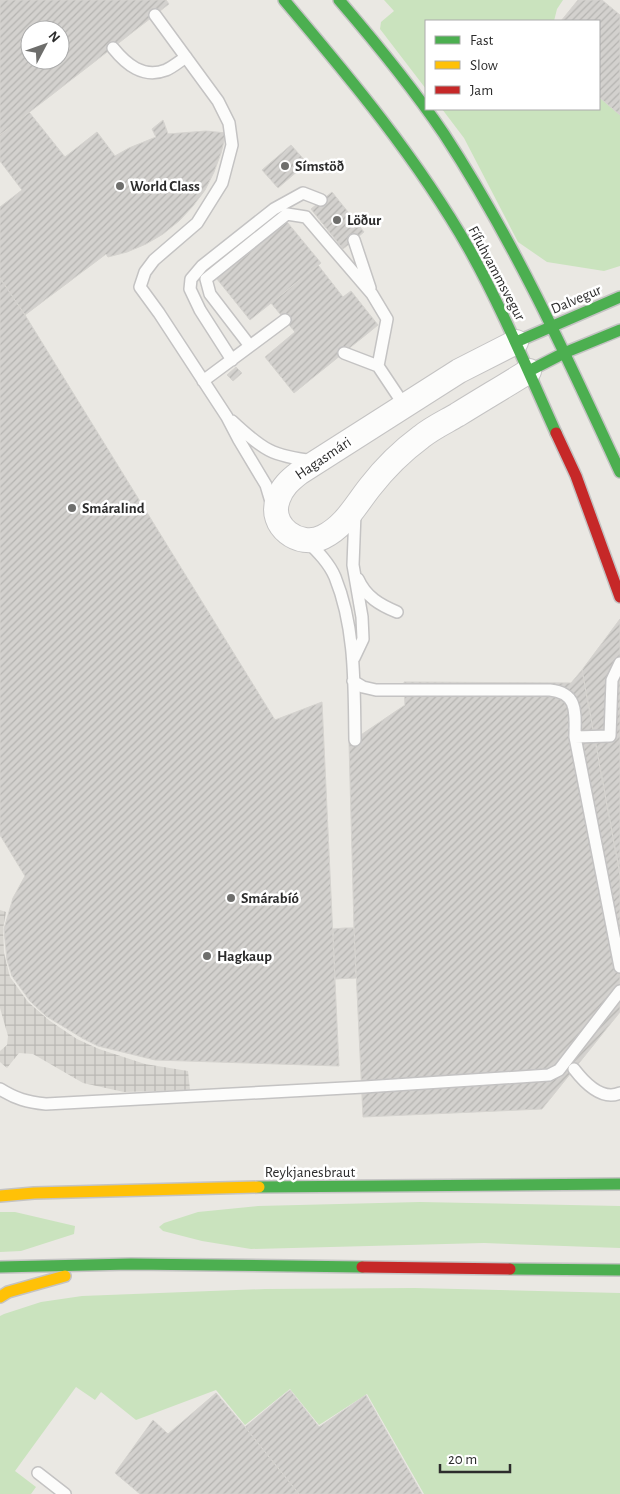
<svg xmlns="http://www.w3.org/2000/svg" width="620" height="1494" viewBox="0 0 620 1494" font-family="'Alegreya Sans',sans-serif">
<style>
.grass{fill:#cae3be}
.plaza{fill:url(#plaza-grid)}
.building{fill:url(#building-hatch);stroke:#d5d3cf;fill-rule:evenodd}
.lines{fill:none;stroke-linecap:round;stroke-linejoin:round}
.lane-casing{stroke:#c4c3c3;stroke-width:14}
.street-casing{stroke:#c4c3c3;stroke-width:26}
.fast-casing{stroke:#c4c3c3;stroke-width:14}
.slow-casing{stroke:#c4c3c3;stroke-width:14}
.jam-casing{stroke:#c4c3c3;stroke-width:14}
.lane{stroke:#fcfcfb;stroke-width:11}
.street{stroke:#fcfcfb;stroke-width:24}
.fast{stroke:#4caf50;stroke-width:11}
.slow{stroke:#ffc107;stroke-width:11}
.jam{stroke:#c62828;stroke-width:11}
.poi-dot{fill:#6e6e6c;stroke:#fff;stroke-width:2}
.labels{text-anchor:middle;stroke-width:5;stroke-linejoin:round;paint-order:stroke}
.poi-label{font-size:15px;font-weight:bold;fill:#2c2c2c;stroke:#fff;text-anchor:start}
.street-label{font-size:15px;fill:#2c2c2c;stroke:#fff}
</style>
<defs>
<pattern id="plaza-grid" width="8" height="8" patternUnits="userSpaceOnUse" patternTransform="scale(1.25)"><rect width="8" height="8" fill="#d8d6d1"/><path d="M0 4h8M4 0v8" fill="none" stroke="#bab8b4"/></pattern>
<pattern id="building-hatch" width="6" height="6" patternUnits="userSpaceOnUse" patternTransform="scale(1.25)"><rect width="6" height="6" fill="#d3d1ce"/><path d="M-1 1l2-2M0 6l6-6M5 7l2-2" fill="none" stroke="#b5b4b1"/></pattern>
</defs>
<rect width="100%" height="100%" fill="#eae8e3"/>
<path class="grass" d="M384 0H563L557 9 554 21H426V89L380 29 381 22 394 11Z
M599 97 620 115V266L604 271 547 262 518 242 464 138 442 109H599Z
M420 1202 620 1206V1248L484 1243 251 1249 202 1241 163 1231 159 1227 164 1223 198 1212 258 1206Z
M0 1212H15L75 1226 74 1234 21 1251 0 1252Z
M415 1288 620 1293V1494H424L367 1394 319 1425 290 1389 245 1425 216 1390 136 1420 101 1392 95 1400 76 1387 15 1471 36 1487 31 1494H0V1316L4 1314 41 1302 82 1296 265 1289Z"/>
<path class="plaza" d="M0 910 6 912 3 929 4 953 10 977 28 1002 50 1021 77 1039 99 1049 145 1064 188 1071 190 1090 124 1092 83 1083 33 1054 19 1053 7 1068 0 1062V1051L7 1045 8 1036 0 1008Z"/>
<path class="building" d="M0 0H166L169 4 0 135ZM30 30H60V60H30Z
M578 0H602L620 15V115L599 97V21H561Z
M29 112 65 157 97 132 115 156 129 148 156 137 152 129 163 120 168 134 206 131 226 133 221 153 214 172 205 190 193 206 179 221 163 234 146 244 127 252 108 257 106 254 25 315 0 278V207L22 190 0 161V135Z
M291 145 307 163 278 188 262 170Z
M332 192 364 232 343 249 311 209Z
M287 222 321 263 250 320 217 279Z
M318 265 343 297 351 291 378 325 294 393 265 357 295 332 271 303Z
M0 278 25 315 275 720 322 702 339 1066 155 1060 98 1046 82 1038 46 1016 30 1001 12 976 7 960 4 929 13 898 25 876 0 835Z
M236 367 242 373 233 381 227 375Z
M620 619V875L582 670Z
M582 670 620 875V1012L542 1109 363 1117 354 928 349 743 405 705 404 682 571 683Z
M345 928H354L356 978 335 979 333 929Z
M290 1390 319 1427 366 1395 422 1494H299L245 1427Z
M216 1393 245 1427 299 1494H140L115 1473 153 1420 168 1434Z"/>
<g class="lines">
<defs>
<path id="lane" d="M155 15 218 101 229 123 232 145 222 183 197 223 154 260 145 272 140 287 159 313 227 417 239 440 266 485 272 505
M113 48C126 64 143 79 166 70 173 67 180 61 186 57
M354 240 370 288
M250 346 210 294 206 279 287 214 306 217 372 294 387 319 378 366
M344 353 378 366 404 405
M232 360 200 310 190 289 191 279 202 266 274 209 303 193 321 200
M203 381 285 320
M232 421C263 450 272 456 314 461
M307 541C318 552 329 563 335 577 356 629 354 686 355 740
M358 579C366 597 380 605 397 612
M354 658 363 639 362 617 353 565 355 513
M353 681 363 687 376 690H550C579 693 575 714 575 737L620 967
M575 737 610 736 612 680 620 663
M574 1069C584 1082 602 1101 620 1093
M0 1089C16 1099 27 1102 46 1104L364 1087 549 1075 559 1070 620 991
M38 1473 65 1494"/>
<path id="street" d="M516 342 459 371 299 473C290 480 282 487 278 499 268 526 299 549 323 537 345 526 355 506 370 487 384 469 402 451 421 437 432 428 445 422 457 415 481 400 505 386 529 371"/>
<path id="fast" d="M284 0C351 79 417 158 469 249 502 308 528 371 556 433
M339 0C376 43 412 87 444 134 514 241 567 357 620 472
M516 342 620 297
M529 371 564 353 620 330
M259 1187 620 1184
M0 1267 131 1264 362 1267
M510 1269 620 1270"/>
<path id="slow" d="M0 1196 34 1193 259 1187
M0 1297 8 1292 65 1276"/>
<path id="jam" d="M556 433 576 476 620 597
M362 1267 510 1269"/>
</defs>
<use href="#lane" class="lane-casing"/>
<use href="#street" class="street-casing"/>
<use href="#fast" class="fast-casing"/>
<use href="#slow" class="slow-casing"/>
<use href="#jam" class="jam-casing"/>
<use href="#lane" class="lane"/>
<use href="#street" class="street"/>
<use href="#fast" class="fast"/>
<use href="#slow" class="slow"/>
<use href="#jam" class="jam"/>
</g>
<g class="poi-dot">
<circle cx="285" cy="166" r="5"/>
<circle cx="120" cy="186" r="5"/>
<circle cx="337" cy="220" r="5"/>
<circle cx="72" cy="508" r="5"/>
<circle cx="231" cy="898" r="5"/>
<circle cx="207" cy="956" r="5"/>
</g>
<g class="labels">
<g class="poi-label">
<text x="295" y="171">Símstöð</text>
<text x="130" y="191">World Class</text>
<text x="347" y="225">Löður</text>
<text x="82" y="513">Smáralind</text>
<text x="241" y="903">Smárabíó</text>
<text x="217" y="961">Hagkaup</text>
</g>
<g class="street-label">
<text transform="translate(497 273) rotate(62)" y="5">Fífuhvammsvegur</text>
<text transform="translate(576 299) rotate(-23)" y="5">Dalvegur</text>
<text transform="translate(323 458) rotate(-34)" y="5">Hagasmári</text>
<text x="310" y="1177">Reykjanesbraut</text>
</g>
</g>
<rect x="425" y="20" width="175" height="90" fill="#ffffff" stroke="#ababab"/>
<rect x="435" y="36" width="25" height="8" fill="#4caf50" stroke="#ababab"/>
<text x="470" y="45" font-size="15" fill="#2c2c2c">Fast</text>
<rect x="435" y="61" width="25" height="8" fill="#ffc107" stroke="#ababab"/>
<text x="470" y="70" font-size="15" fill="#2c2c2c">Slow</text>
<rect x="435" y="86" width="25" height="8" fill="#c62828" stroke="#ababab"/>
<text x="470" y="95" font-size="15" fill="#2c2c2c">Jam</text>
<g transform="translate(45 45) rotate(49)"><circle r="24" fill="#ffffff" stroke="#ababab"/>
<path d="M0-4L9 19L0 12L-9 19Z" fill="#6e6e6c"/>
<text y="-8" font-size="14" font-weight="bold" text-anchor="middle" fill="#2c2c2c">N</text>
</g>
<path d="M440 1464v8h70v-8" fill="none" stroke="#2c2c2c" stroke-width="2.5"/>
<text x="448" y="1464" font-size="15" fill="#2c2c2c" stroke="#ffffff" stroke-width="4" paint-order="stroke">20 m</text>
</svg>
